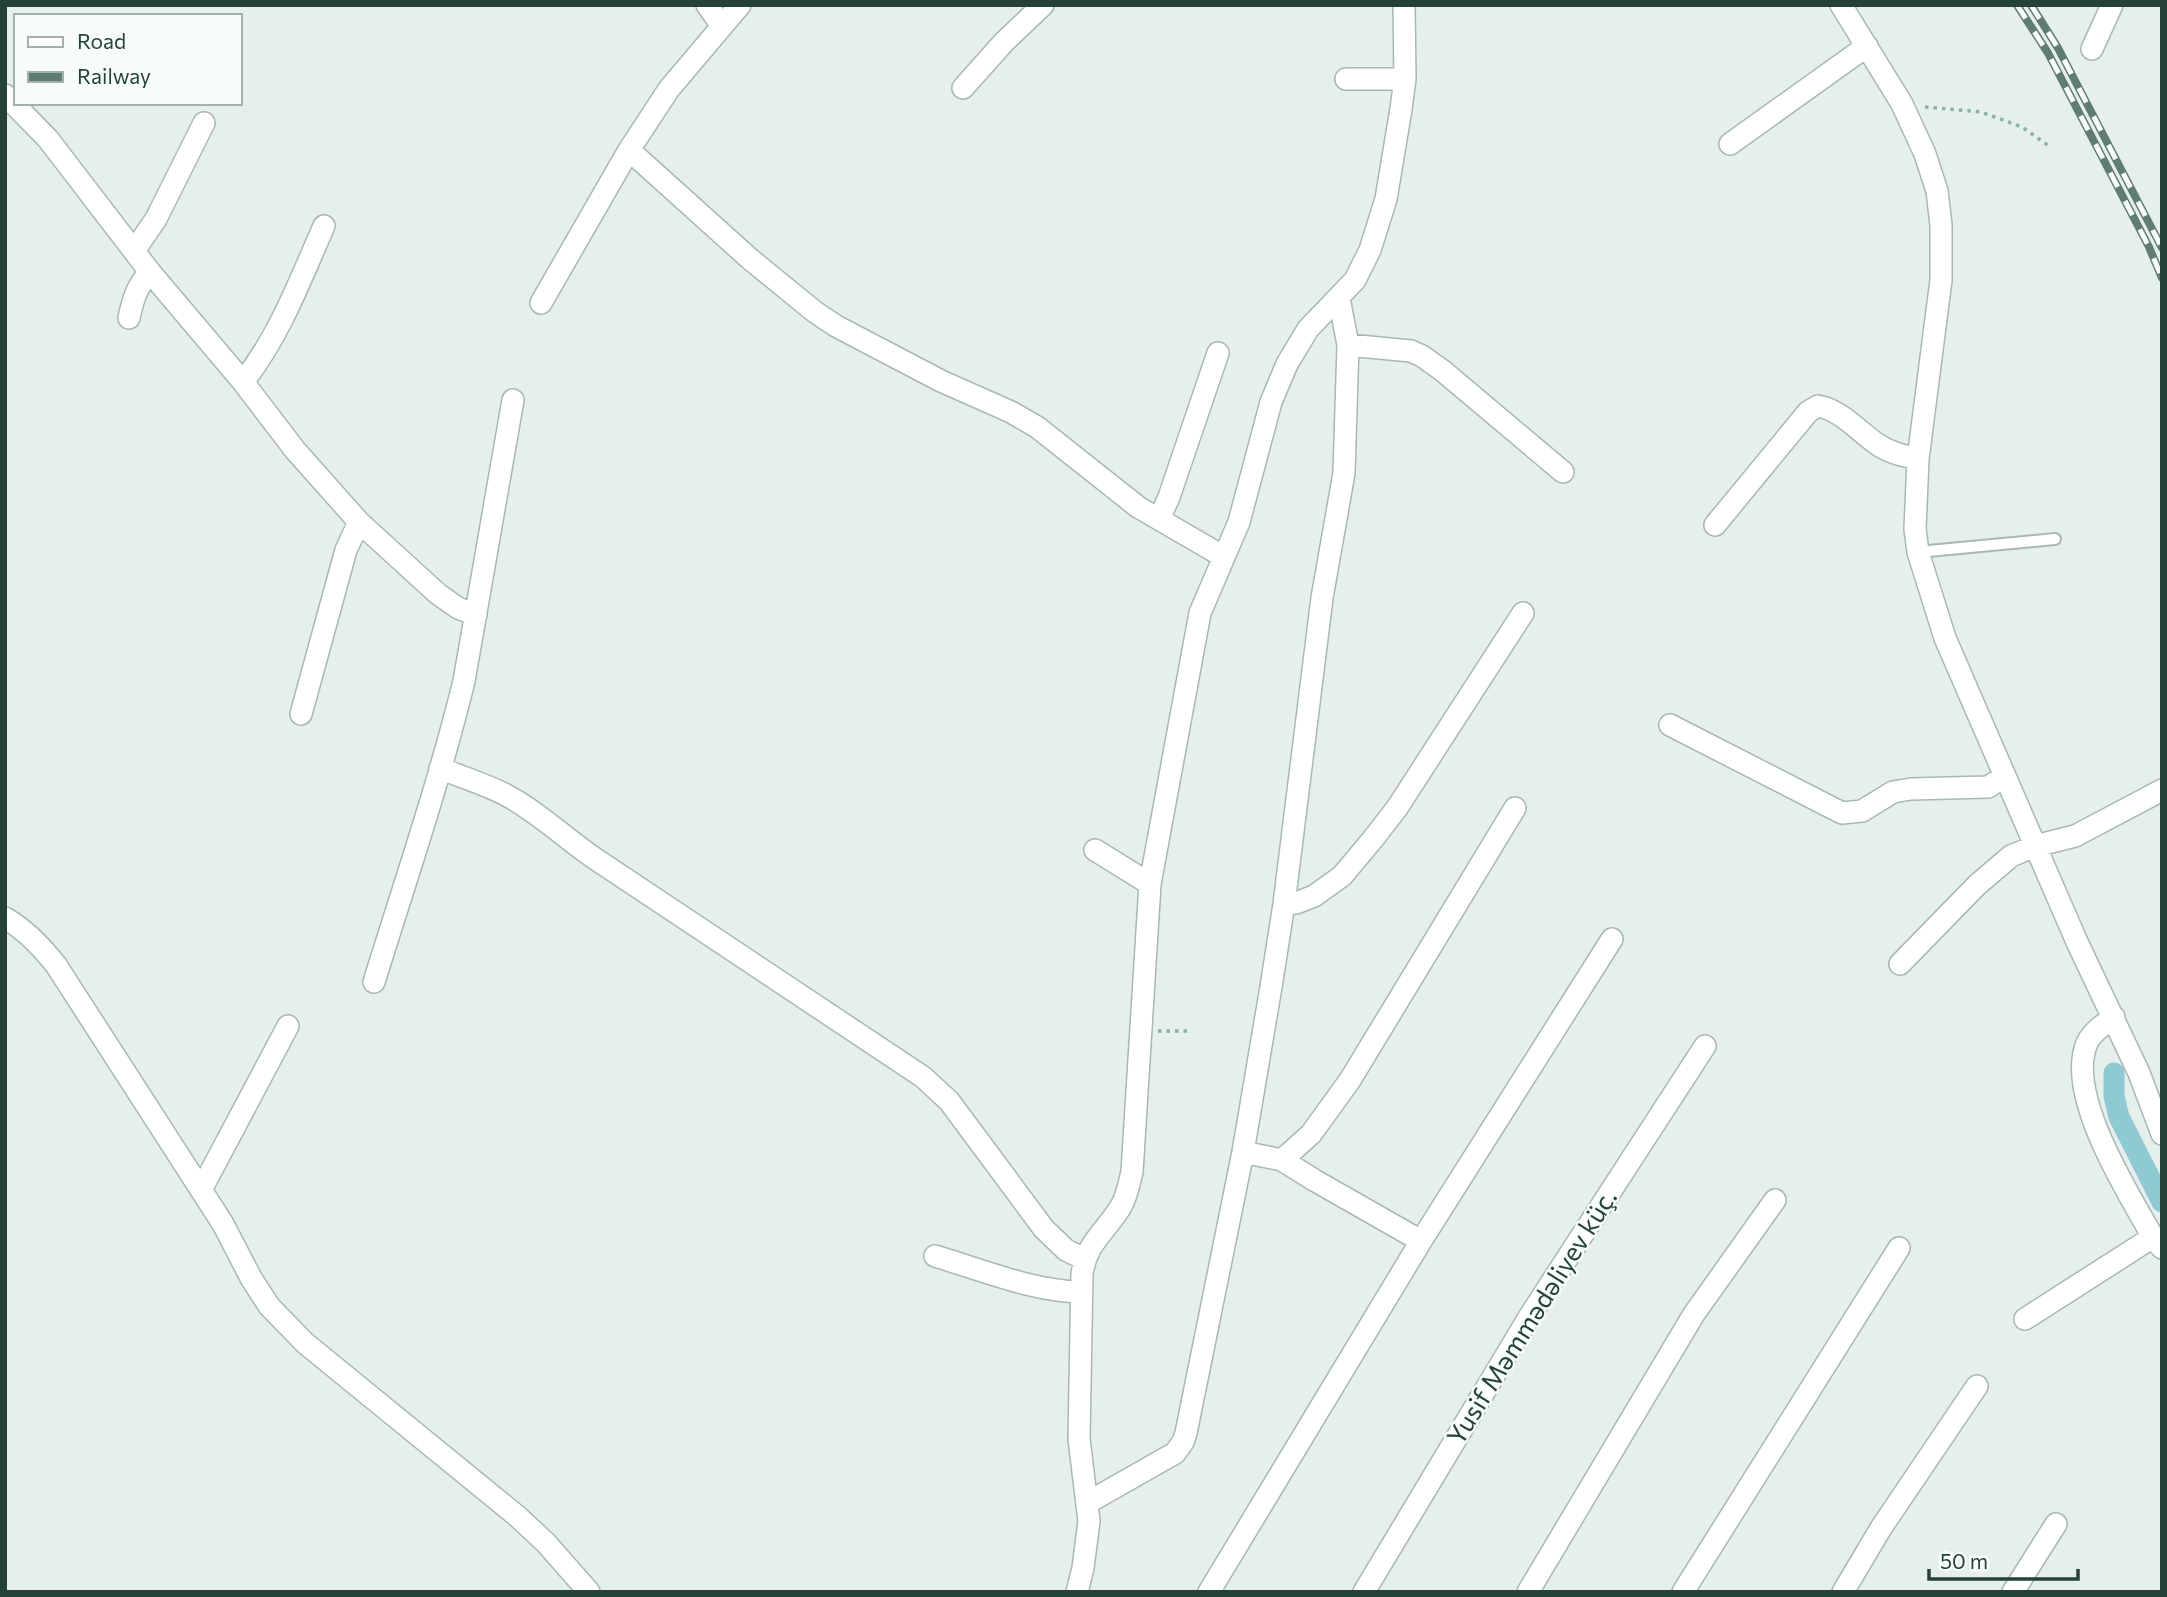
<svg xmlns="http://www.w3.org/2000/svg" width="2167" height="1597" viewBox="0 0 2167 1597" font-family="Commissioner,sans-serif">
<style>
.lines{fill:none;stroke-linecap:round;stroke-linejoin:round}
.canal{stroke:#8ec9d4;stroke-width:21}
.lane-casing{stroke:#a8b8b2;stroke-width:14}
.street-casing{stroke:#a8b8b2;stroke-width:24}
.path{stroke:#86b3a5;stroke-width:3.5;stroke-dasharray:3.5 5;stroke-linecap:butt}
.lane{stroke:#fff;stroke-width:10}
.street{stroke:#fff;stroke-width:21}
.rail-casing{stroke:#5f7d75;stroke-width:8}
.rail{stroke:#f7fbf9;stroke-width:5;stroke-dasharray:16;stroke-linecap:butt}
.labels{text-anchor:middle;stroke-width:5;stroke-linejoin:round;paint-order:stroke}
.street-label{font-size:26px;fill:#24423a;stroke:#f7fbf9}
</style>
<rect width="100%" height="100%" fill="#e6efeb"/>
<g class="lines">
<path class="canal" d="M2114 1073V1096L2119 1117 2162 1202"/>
<defs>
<path id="lane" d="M1918 552 2055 539"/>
<path id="street" d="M707 5 722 26
M1841 5 1902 104 1925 154 1937 191 1941 225V280L1918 459 1915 529 1918 552 1945 638 2077 942 2139 1073 2162 1134
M2092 49 2112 5
M1346 79H1405
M963 88 1004 42 1043 5
M5 95 48 139 150 272 243 382 295 450 359 522 438 594 458 608 476 615
M1730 144 1867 46
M629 150 750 259 815 312 836 326 941 381 1011 412 1037 427 1138 507 1224 557
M134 251 156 219 204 123
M541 303 629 150 669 89 740 5
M129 318C133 299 137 286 150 272
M1348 345 1411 351 1422 356 1443 371 1563 472
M243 382C280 335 300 280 324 226
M1159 519 1169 497 1218 353
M1715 525 1808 412 1818 406C1841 410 1858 431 1877 444 1890 453 1904 456 1918 459
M301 714 346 550 359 522
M1670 725 1842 813 1862 811 1893 792 1911 789 1988 787 2004 777
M440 768C461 777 485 784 506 795 540 813 568 841 600 862L923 1077 949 1101 1044 1229 1066 1250 1084 1259
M1095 850 1150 884
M1284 904 1296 903 1314 896 1342 876 1373 839 1397 808 1523 613
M5 918C26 930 41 946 56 965L223 1224 251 1278 269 1306 305 1343 517 1516 546 1543 589 1592
M1900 964 1977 885 2011 856 2035 846 2075 836 2162 790
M374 982C405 882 439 783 464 681L513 400
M2114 1017C2104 1024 2092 1032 2087 1043 2065 1094 2128 1193 2153 1237L2162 1248
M1243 1152 1282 1160 1311 1134 1350 1080 1515 808
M1282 1160 1314 1180 1421 1241
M201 1190 288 1026
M935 1256C982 1270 1032 1291 1081 1292
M2025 1319 2153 1237
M1087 1503 1175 1453 1183 1442 1186 1433 1243 1152 1271 987 1284 904 1322 598 1344 473 1348 345 1339 298
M1077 1592 1083 1568 1089 1521 1079 1439 1082 1274C1086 1244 1104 1233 1120 1208 1127 1197 1129 1184 1132 1172L1150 884 1200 613 1239 522 1271 402 1287 364 1308 329 1355 280 1370 250 1386 199 1401 109 1405 79 1404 5
M1209 1592 1421 1241 1612 939
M1364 1592 1531 1314 1705 1046
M1528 1592 1694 1314 1775 1200
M1683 1592 1899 1248
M1843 1592 1881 1528 1977 1386
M2013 1592 2056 1524"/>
</defs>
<use href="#lane" class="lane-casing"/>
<use href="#street" class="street-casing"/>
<path class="path" d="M1925 107 1981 112 2022 127 2049 146
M1158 1031H1191"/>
<use href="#lane" class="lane"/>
<use href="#street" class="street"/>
<defs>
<path id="rail" d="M2017 5 2048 53 2149 247 2162 278
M2031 5 2058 48 2162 248"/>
</defs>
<use href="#rail" class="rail-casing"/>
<use href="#rail" class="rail"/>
</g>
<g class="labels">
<g class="street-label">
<text transform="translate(1532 1317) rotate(-58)" y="9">Yusif Məmmədəliyev küç.</text>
</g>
</g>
<rect width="2167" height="1597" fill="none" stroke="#24423a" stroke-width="14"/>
<rect x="14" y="14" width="228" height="91" fill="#f7fbf9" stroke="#a3b1ad" stroke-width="2"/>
<rect x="28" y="37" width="35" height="10" fill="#ffffff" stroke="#a3b1ad" stroke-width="2"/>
<text x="77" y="49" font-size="21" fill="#24423a">Road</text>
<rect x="28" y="72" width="35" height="10" fill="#5f7d75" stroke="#a3b1ad" stroke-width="2"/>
<text x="77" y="84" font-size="21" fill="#24423a">Railway</text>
<path d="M1929 1569v10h149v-10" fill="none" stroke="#24423a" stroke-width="3.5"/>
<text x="1940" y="1569" font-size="21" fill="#24423a" stroke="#f7fbf9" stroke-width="5" paint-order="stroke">50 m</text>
</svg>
